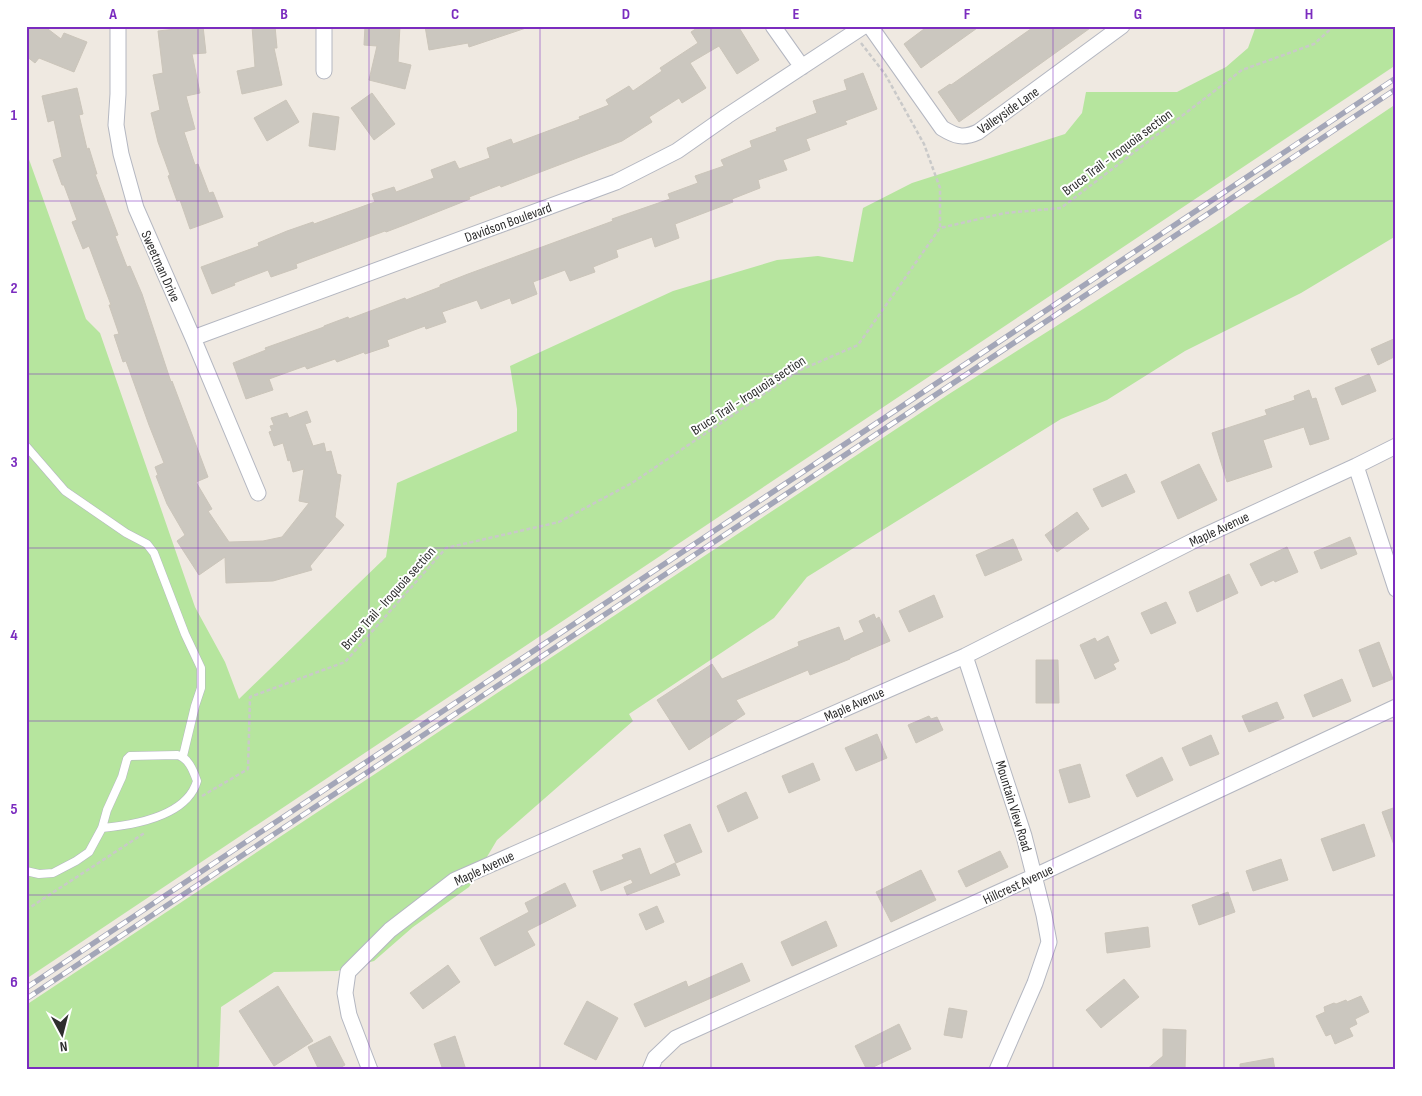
<svg xmlns="http://www.w3.org/2000/svg" width="1422" height="1096" viewBox="0 0 1422 1096" font-family="'Sofia Sans Condensed',sans-serif">
<style>
.green{fill:#b6e59e}
.building{fill:#cbc7bf;stroke:#cbc5ba}
.lines{fill:none;stroke-linecap:round;stroke-linejoin:round}
.service-casing{stroke:#b4b7c1;stroke-width:9}
.minor-casing{stroke:#b4b7c1;stroke-width:17}
.path{stroke:#c9c9c9;stroke-width:2.5;stroke-dasharray:4 2.5;stroke-linecap:butt}
.service{stroke:#fff;stroke-width:8}
.minor{stroke:#fff;stroke-width:15}
.rail-casing{stroke:#a3a6b8;stroke-width:5.5}
.rail{stroke:#fff;stroke-width:4;stroke-dasharray:11;stroke-linecap:butt}
.grid{fill:none;stroke:#7b2cbf;stroke-width:1;stroke-opacity:0.55}
.labels{text-anchor:middle;stroke-width:4;stroke-linejoin:round;paint-order:stroke}
.street-label{font-size:14px;fill:#2e2e2e;stroke:#fff}
.neatline{fill:none;stroke:#7b2cbf;stroke-width:2}
.grid-label{font-size:16px;text-anchor:middle;font-weight:bold;fill:#7b2cbf}
</style>
<rect width="100%" height="100%" fill="#efe9e1"/>
<path class="green" d="M1256 26H1396V65L26 979V151L86 319 100 333 195 607 225 662 239 699 386 557 397 483 517 431V409L510 366 673 291 777 260 818 256 853 262 863 208 912 183 1065 134 1082 113 1086 92H1177L1226 67 1248 48Z
M1396 104V236L1301 293 1185 351 1107 400 1061 419 807 577 774 618 629 714 633 721 497 840 469 887 413 927 374 961 337 971 274 972 221 1007 219 1066 213 1070H26V1005L949 394 1216 225Z"/>
<path class="building" d="M30 26H44L61 39 64 33 87 42 74 72 39 58 35 63 26 56V31Z
M203 26 206 53 192 54 200 93 186 96 195 129 184 132 195 165 198 164 209 193 213 192 223 217 190 229 180 200 177 201 168 176 170 175 158 142 151 113 160 110 153 75 163 73 158 31Z
M252 26H275L277 48H274L282 85 242 94 237 71 255 67Z
M365 26H400L398 62 411 65 405 89 369 80 377 46 364 45Z
M425 26H526V28L469 47 468 43 429 50Z
M700 26H738L759 60 737 74 719 46 690 63 706 88 682 103 679 98 649 117 652 122 622 141 501 187 500 185 469 197 470 199 407 224 386 232 385 231 296 264 297 268 271 277 268 270 234 283 235 285 212 294 201 267 259 246 258 243 287 231 313 222 314 224 375 202 372 194 394 187 396 192 434 178 431 170 455 161 459 169 490 158 487 148 511 139 513 144 580 119 579 117 609 105 606 100 629 86 633 91 662 71 660 68 698 43 691 32Z
M928 26H980L921 68 904 44Z
M1035 26H1093L959 122 938 92 950 84 951 85Z
M863 73 877 109 845 121 847 124 806 139 810 150 783 160 787 170 758 180 760 188 732 199 733 202 675 224 679 238 655 247 652 237 616 250 618 257 593 267 595 272 570 281 565 270 533 282 537 294 512 304 510 298 481 309 477 300 442 312 446 322 426 329 425 326 387 340 389 346 365 354 364 352 337 362 335 359 307 369 305 366 269 379 273 390 246 399 233 363 266 350 265 348 324 327V326L348 317 349 319 405 298 406 300 440 287V285L468 274 613 221 612 219 670 199 668 194 698 183 695 176 724 166 721 160 752 147 750 141 777 131 776 128 817 113 813 101 847 90 844 80Z
M77 88 83 114 79 115 87 149 89 148 97 174H95L118 235 115 236 127 267 130 266 142 294 171 382 172 381 208 477 196 482 212 509 208 511 229 542 263 541 282 537 309 503 299 501 304 469 293 472 290 460 288 461 283 443 274 446 269 432 272 431 270 426 274 425 271 418 287 413 289 418 307 411 311 422 305 424 313 446 324 443 326 452 331 451 337 474 341 475 335 517 344 525 310 566 312 570 273 581 226 583 225 557 199 575 177 541 185 535 167 504 156 476 158 475 155 467 164 463 149 425 126 361 123 362 114 335 119 334 109 305H111L89 246 83 249 72 222 77 220 64 185H62L53 160 62 157 54 120 48 122 42 96Z
M372 93 395 124 374 140 351 108Z
M286 100 299 122 267 141 254 118Z
M313 113 339 117 335 150 309 146Z
M1396 338V356L1378 365 1371 349Z
M1369 374 1376 391 1342 405 1335 388Z
M1309 390 1312 399 1316 398 1329 439 1310 445 1304 427 1263 440 1272 467 1227 482 1212 433 1267 415 1265 410 1295 400 1294 396Z
M1199 464 1217 500 1178 519 1161 482Z
M1126 474 1135 492 1102 507 1093 489Z
M1077 512 1089 529 1057 552 1045 535Z
M1350 537 1357 554 1321 569 1314 552Z
M1013 539 1022 560 985 576 976 555Z
M1287 547 1298 572 1275 582 1274 580 1261 586 1250 564Z
M1229 574 1238 593 1197 612 1189 592Z
M934 595 943 617 909 632 899 611Z
M1166 602 1176 623 1151 634 1141 613Z
M874 614 876 619 879 617 890 641 850 658V659L810 675 808 670 736 700 745 714 689 750 657 700 712 664 722 679 799 646 798 642 839 627 844 641 864 632 859 621Z
M1108 636 1119 661 1113 664 1116 669 1095 679 1080 645 1095 638 1097 642Z
M1379 642 1393 679 1373 687 1359 650Z
M1036 660H1058L1059 703H1036Z
M1342 679 1351 701 1313 717 1304 695Z
M1277 702 1284 718 1249 732 1242 716Z
M929 716 931 719 937 717 943 730 916 743 908 725Z
M877 734 887 758 856 771 845 748Z
M1211 735 1219 754 1190 766 1182 748Z
M1162 757 1173 780 1137 797 1126 775Z
M813 763 820 780 789 793 782 776Z
M1080 764 1090 797 1069 803 1059 770Z
M746 792 758 818 728 832 717 806Z
M1396 807V845H1394L1382 812Z
M690 824 702 852 676 863 664 835Z
M1364 824 1375 856 1333 871 1321 839Z
M640 848 650 875 675 863 680 875 627 895 624 887 633 883 631 879 601 891 593 871 624 859 622 855Z
M1000 851 1008 867 966 887 958 871Z
M1281 859 1288 880 1253 891 1246 871Z
M921 870 936 900 891 922 876 892Z
M565 883 576 906 527 931 535 945 495 966 480 938 529 912 525 903Z
M1228 892 1235 912 1199 925 1192 905Z
M657 906 664 922 646 930 639 914Z
M826 921 837 946 792 966 781 942Z
M1148 927 1150 947 1107 953 1105 933Z
M742 963 750 981 645 1027 634 1004 686 981 688 987Z
M448 965 460 982 423 1009 410 993Z
M1124 979 1139 997 1101 1028 1086 1010Z
M278 986 313 1041 274 1066 239 1011Z
M1361 996 1369 1012 1355 1019 1357 1024 1349 1028 1353 1036 1335 1044 1331 1034 1326 1036 1316 1016 1325 1012 1324 1007 1334 1003 1336 1004 1346 1000 1347 1002Z
M587 1001 618 1018 596 1060 564 1044Z
M949 1008 967 1011 962 1038 944 1035Z
M899 1024 911 1049 867 1070 855 1046Z
M1163 1029 1186 1030 1185 1070H1146L1163 1056Z
M330 1036 345 1065 336 1070H319L308 1047Z
M455 1036 466 1070H443L434 1044Z
M1273 1058 1275 1070H1240V1064Z"/>
<g class="lines">
<defs>
<path id="service" d="M26 446 65 491 126 533 147 544 154 553 185 634 201 668V688L195 706 183 756
M26 871 39 874 53 873 76 861 89 852 102 828 107 810 122 777 127 759 130 756 177 755C188 757 193 770 197 781 187 816 134 825 102 828"/>
<path id="minor" d="M118 26V94L116 125 121 154 136 208 193 338 258 493
M773 26 802 67
M870 26 942 128C955 136 963 139 978 132L1122 26
M324 71V26
M193 338 616 182 677 151 727 116 864 26
M1356 466 1396 589
M965 656 1024 836 1044 915 1049 942 1035 983 997 1070
M370 1070 349 1015 345 993 348 972 390 930 455 880 965 656 1195 540 1356 466 1396 446
M650 1070 655 1058 676 1038 1035 876 1396 707"/>
</defs>
<use href="#service" class="service-casing"/>
<use href="#minor" class="minor-casing"/>
<path class="path" d="M861 43 885 74 924 144 940 188V228
M202 796 248 769 250 697 345 662 446 548 559 522 632 483 798 371 858 345 940 228 1005 213 1061 208 1242 70 1314 44 1334 26
M26 910 146 832"/>
<use href="#service" class="service"/>
<use href="#minor" class="minor"/>
<defs>
<path id="rail" d="M26 988 1396 78
M26 999 1396 89"/>
</defs>
<use href="#rail" class="rail-casing"/>
<use href="#rail" class="rail"/>
</g>
<path class="grid" d="M198 26V1070M369 26V1070M540 26V1070M711 26V1070M882 26V1070M1053 26V1070M1224 26V1070M26 201H1396M26 374H1396M26 548H1396M26 721H1396M26 895H1396"/>
<g class="labels">
<g class="street-label">
<text transform="translate(1008 110) rotate(-35)" y="5">Valleyside Lane</text>
<text transform="translate(1117 152) rotate(-37)" y="5">Bruce Trail - Iroquoia section</text>
<text transform="translate(508 222) rotate(-20)" y="5">Davidson Boulevard</text>
<text transform="translate(161 266) rotate(66)" y="5">Sweetman Drive</text>
<text transform="translate(748 395) rotate(-33)" y="5">Bruce Trail - Iroquoia section</text>
<text transform="translate(1219 529) rotate(-25)" y="5">Maple Avenue</text>
<text transform="translate(388 598) rotate(-48)" y="5">Bruce Trail - Iroquoia section</text>
<text transform="translate(854 704) rotate(-24)" y="5">Maple Avenue</text>
<text transform="translate(1014 806) rotate(73)" y="5">Mountain View Road</text>
<text transform="translate(484 868) rotate(-25)" y="5">Maple Avenue</text>
<text transform="translate(1018 884) rotate(-25)" y="5">Hillcrest Avenue</text>
</g>
</g>
<rect width="1422" height="1096" fill="none" stroke="#ffffff" stroke-width="55"/>
<g transform="translate(62 1034) rotate(173)" stroke="#ffffff" stroke-width="4" paint-order="stroke">
<path d="M0-4L9 19L0 12L-9 19Z" fill="#2e2e2e"/>
<text y="-8" font-size="14" font-weight="bold" text-anchor="middle" fill="#2e2e2e">N</text>
</g>
<rect x="28" y="28" width="1366" height="1040" class="neatline"/>
<g class="grid-label">
<text x="113" y="19">A</text>
<text x="284" y="19">B</text>
<text x="455" y="19">C</text>
<text x="626" y="19">D</text>
<text x="796" y="19">E</text>
<text x="967" y="19">F</text>
<text x="1138" y="19">G</text>
<text x="1309" y="19">H</text>
<text x="14" y="120">1</text>
<text x="14" y="293">2</text>
<text x="14" y="467">3</text>
<text x="14" y="640">4</text>
<text x="14" y="814">5</text>
<text x="14" y="987">6</text>
</g>
</svg>
